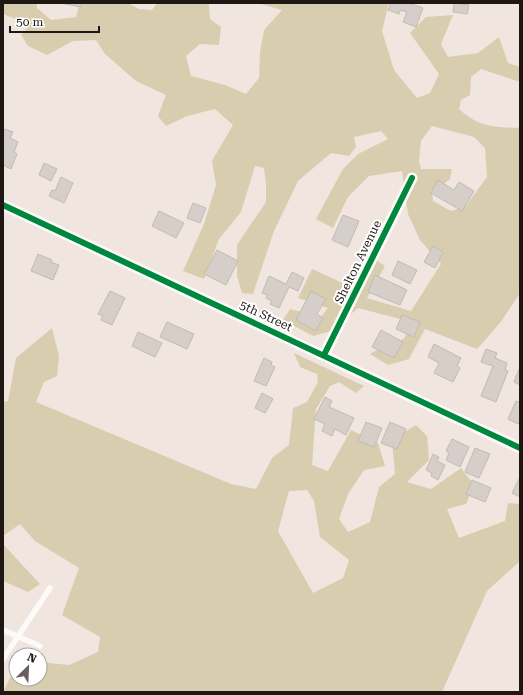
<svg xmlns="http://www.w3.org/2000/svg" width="523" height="695" viewBox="0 0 523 695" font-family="'Roboto Serif',serif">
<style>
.green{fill:#d9cdaf;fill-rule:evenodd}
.building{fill:#d6cec8;stroke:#c2bbb5}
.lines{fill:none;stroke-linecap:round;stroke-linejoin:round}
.service{stroke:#fdfbfa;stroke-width:5.5}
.minor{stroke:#fdfbfa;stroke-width:11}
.cycleway-casing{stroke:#fff;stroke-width:8}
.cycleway{stroke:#00873e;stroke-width:6}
.labels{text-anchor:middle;stroke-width:4;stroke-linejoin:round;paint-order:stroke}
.street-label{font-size:12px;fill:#1e1713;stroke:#fff}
</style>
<rect width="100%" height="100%" fill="#f1e5df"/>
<path class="green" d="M3 3H37V8L51 20 76 17 80 3H128L139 9 152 10 157 3H209L210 19 221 27 219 45 200 44 186 56 191 76 225 85 246 94 259 78 260 52 264 30 282 10 257 3H389L382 31 394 70 417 98 430 93 439 74 410 33 426 17 453 15 441 44 448 57 478 53 499 37 508 63 520 67V82L481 69 471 77 470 95 461 100 459 109C478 127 494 127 518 128L520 126V293L500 323 477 349 425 329 409 359 388 365 370 354 388 344 404 339 412 322 358 308 331 331 313 336 283 320 290 309 321 317 328 308 298 298 312 269 347 285 359 281 376 260 385 266 367 298 411 311 441 264 420 240 408 214 402 171 369 176 348 197 333 228 316 219 343 169 358 154 388 139 381 131 354 137 356 147 349 156 331 153 298 181 274 231 253 294 242 293 237 276V245L266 202V183L264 168 255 166 241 212 219 239 204 279 183 271 204 224 216 185 212 161 233 125 215 109 187 116 166 126 158 116 166 95 136 81 105 54 96 40 73 41 47 55 28 46 21 35 30 25 3 14ZM432 126 474 137 485 148 487 177 465 207 451 211 433 201 432 192 450 179 452 169H421L419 161 421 141Z
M52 328 59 356 57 376 44 382 36 402 231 484 256 489 272 458 289 445 293 408 307 402 318 382 317 374 300 367 294 353 364 386 356 393 339 382 330 386 316 409 312 465 328 471 351 430 378 443 385 466 364 470 348 494 339 519 348 532 370 522 379 487 395 474 392 440 416 425 427 436 429 460 407 482 431 489 461 468 474 485 466 504 447 509 459 538 505 521 508 503 520 504V561L487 591 442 692H3L16 666V679H40V662L69 665 98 652 100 637 62 615 79 568 35 541 20 524 3 536V402L8 401 16 358ZM307 490 314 501 320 537 349 560 343 578 313 593 278 531 289 491Z
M3 544 40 584 28 592 3 581Z"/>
<path class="building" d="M60 3H81V7Z
M391 3H409L423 8 416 27 403 22 407 12 400 10 399 14 388 10Z
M454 3 469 5 467 14 453 12Z
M5 129 13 132 10 138 18 142 14 152 17 154 11 169 3 165V134Z
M44 163 57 169 51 181 39 175Z
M61 177 73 183 64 203 49 196 52 190 55 191Z
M438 180 454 190 459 182 474 191 462 211 431 193Z
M193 203 206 208 200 223 187 218Z
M159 211 184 223 176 238 152 226Z
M343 215 359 221 348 247 332 240Z
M433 246 443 252 435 268 424 262Z
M217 250 238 261 226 285 204 274Z
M38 254 52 260 51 262 59 265 53 280 31 271Z
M398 261 417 270 410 284 392 275Z
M292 272 304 278 298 291 289 287 279 308 270 304 272 301 266 298 267 295 262 293 269 276 286 284Z
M375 275 407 290 400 305 368 292Z
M110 291 125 298 112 325 101 320 103 316 98 314Z
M311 291 326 299 317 314 323 318 316 331 296 320Z
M402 315 420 322 414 337 396 329Z
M167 322 194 334 187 349 160 337Z
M381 330 403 342 394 358 372 347Z
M138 332 162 343 155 357 132 346Z
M434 344 461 358 457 366 460 368 453 382 434 373 439 363 428 357Z
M486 349 497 353 495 358 507 363 505 370 508 371 496 402 481 396 493 366 481 362Z
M264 358 272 362 271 365 275 367 266 386 254 381Z
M519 369 520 370V385L514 382Z
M262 393 273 399 265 413 255 408Z
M325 397 332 401 329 407 354 418 346 435 335 429 332 436 322 431 325 424 314 419Z
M516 401 520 403V420L518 424 508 419Z
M366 422 382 428 374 447 358 441Z
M390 422 406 429 397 449 381 443Z
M452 439 469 447 460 467 446 460 449 453 446 451Z
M475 448 490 454 479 478 465 472Z
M433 454 439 457 437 461 445 465 438 480 431 476 432 473 426 470Z
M520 477V497L512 493Z
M472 480 491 488 485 502 466 494Z"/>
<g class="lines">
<path class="service" d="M3 630 40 646
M3 659 50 588"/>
<path class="minor" d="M3 205 520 448
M324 355 412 178"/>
<defs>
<path id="cycleway" d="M3 205 520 448
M324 355 412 178"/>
</defs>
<use href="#cycleway" class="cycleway-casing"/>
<use href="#cycleway" class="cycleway"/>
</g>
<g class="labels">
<g class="street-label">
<text transform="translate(358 262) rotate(-64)" y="4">Shelton Avenue</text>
<text transform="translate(266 316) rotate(25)" y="4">5th Street</text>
</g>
</g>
<rect width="523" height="695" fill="none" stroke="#1e1713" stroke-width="8"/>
<g transform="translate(28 667) rotate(24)"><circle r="19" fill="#ffffff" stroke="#a5a2a1"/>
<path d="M0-3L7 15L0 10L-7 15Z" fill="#685f5a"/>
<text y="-6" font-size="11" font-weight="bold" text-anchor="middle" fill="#1e1713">N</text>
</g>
<path d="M10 26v6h89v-6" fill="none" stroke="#1e1713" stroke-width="2"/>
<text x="16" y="26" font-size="12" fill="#1e1713" stroke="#ffffff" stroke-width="3" paint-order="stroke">50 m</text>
</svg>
